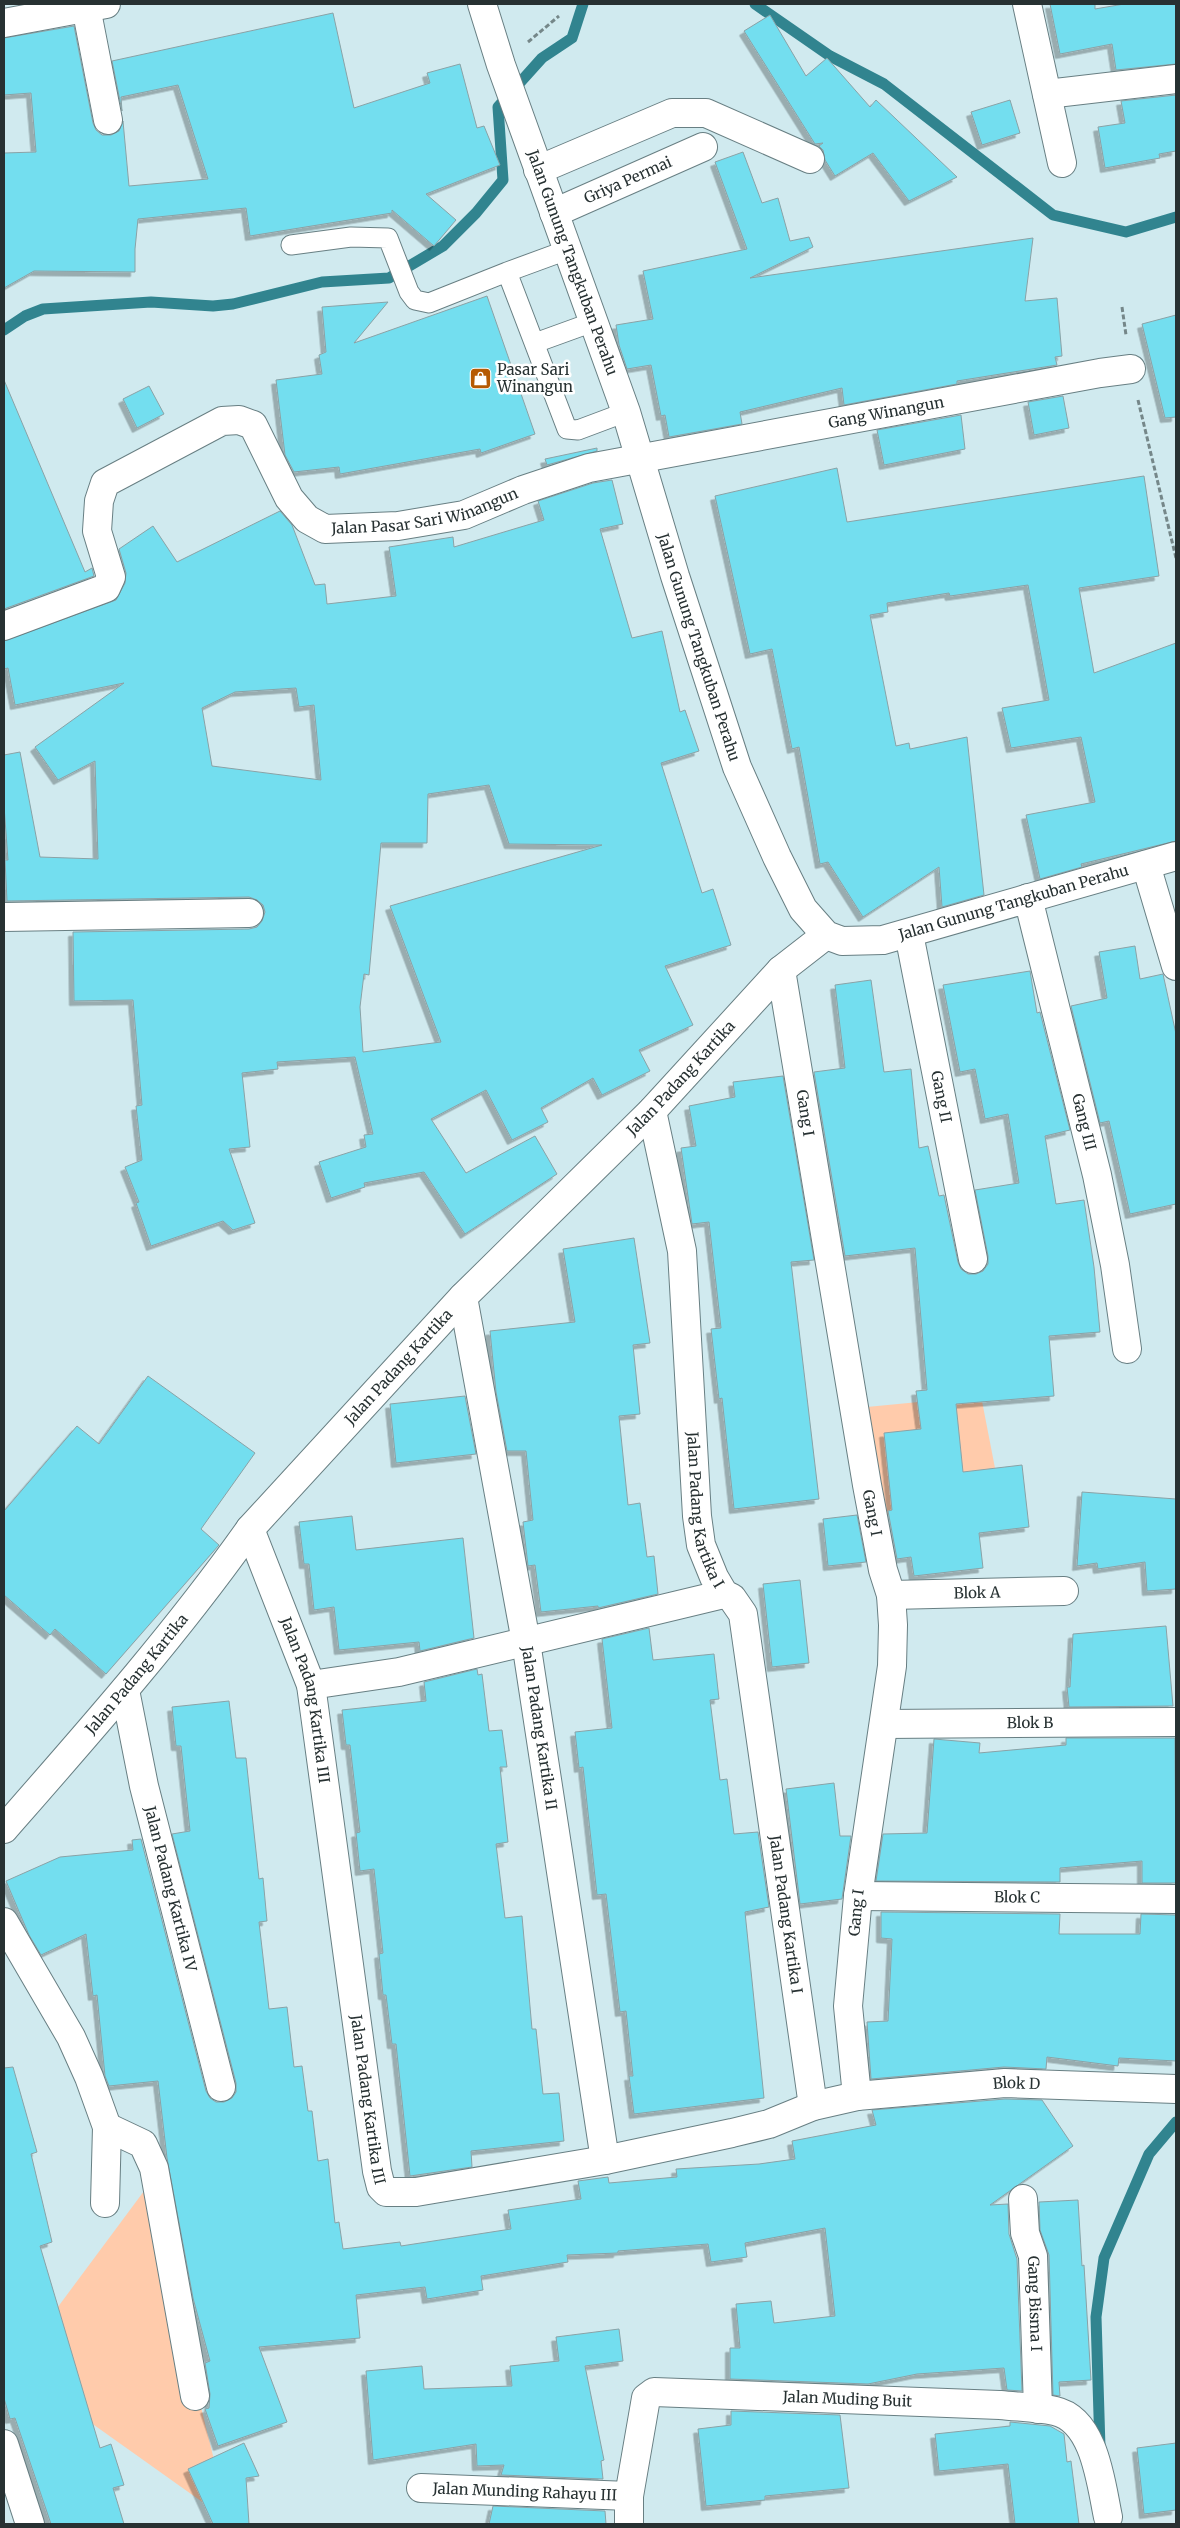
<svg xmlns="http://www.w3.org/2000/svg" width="1180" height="2528" viewBox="0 0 1180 2528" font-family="Merriweather,serif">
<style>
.green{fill:#ffcbab}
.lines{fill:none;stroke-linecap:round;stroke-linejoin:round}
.stream{stroke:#31848f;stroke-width:11}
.building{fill:#73deef;stroke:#8aa2a6;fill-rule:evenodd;filter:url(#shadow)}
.service-casing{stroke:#687f83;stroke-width:21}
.minor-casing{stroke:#687f83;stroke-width:30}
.tertiary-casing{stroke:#687f83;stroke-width:30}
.path{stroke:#758789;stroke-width:3;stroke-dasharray:5 2.5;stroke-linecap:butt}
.service{stroke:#fff;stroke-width:19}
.minor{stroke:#fff;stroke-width:28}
.tertiary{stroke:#fff;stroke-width:28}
.labels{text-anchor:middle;stroke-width:5;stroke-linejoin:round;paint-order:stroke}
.street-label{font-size:15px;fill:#273132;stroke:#fff}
.poi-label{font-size:15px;fill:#273132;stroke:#fff;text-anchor:start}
</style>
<defs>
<filter id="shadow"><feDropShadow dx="-4.5" dy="4.5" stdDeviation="0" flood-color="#0004"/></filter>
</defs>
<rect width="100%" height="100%" fill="#d0eaef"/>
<path class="green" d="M981 1396 1001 1499 872 1517 846 1409Z
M147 2187 229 2521 80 2415 46 2323Z"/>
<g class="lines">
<path class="stream" d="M755 4 830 56 884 84 1053 215 1126 232 1176 217
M4 330 25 316 43 309 151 302 213 306 233 304 322 282 389 278 443 246 476 213 503 180 498 107 542 58 572 38 583 4
M1100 2448 1096 2317 1104 2258 1149 2154 1176 2122"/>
</g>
<path class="building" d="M1050 4H1095V9L1124 4H1176V64L1116 70 1112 44 1060 54Z
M333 13 354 108 430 83 427 73 460 64 477 128 484 126 500 165 426 194 456 220 434 246 392 210V213L250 236 246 208 138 219 135 249V272L34 271 4 288V153L36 152 31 93 4 95V38L74 26 93 123 96 130 102 135H111L119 131 123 121 129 186 208 179 178 85 121 97 122 111 112 61Z
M770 15 806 76 827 58 870 107 876 100 957 177 909 201 873 153 835 176 825 160 823 150 819 146 823 143 815 144 744 31Z
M1176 95V151L1159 154 1160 158 1105 168 1098 127 1125 123 1121 101Z
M1010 100 1020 133 982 145 971 112Z
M743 152 762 203 778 198 790 241 809 237 813 247 750 278 1033 238 1025 301 1057 298 1062 356 1055 357 1057 365 957 381V384L844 405 842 388 740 412 742 424 669 437 665 415 661 416 651 365 627 369 619 345 616 325 653 319 643 271 747 249 715 162Z
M487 296 535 434 481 453 480 449 340 474 339 467 294 472 285 455 276 380 322 374 319 355 326 352 322 307 388 302 354 343Z
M1176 315V417L1165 418 1142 324Z
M4 380 85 572 92 568 94 576 4 609Z
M149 386 164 414 137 428 123 399Z
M1063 396 1069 428 1034 435 1028 402Z
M961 415 965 449 884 465 877 430Z
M597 448V451L547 465 545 459Z
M837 468 847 522 1144 476 1159 576 1079 588 1094 673 1176 643V841L1081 864 1082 867 1040 879 1026 815 1095 802 1081 737 1011 748 1002 708 1049 700 1028 585 950 596 949 593 887 603 888 612 870 615 896 746 909 743 910 749 967 737 984 895 942 907 939 867 863 917 828 862 820 864 799 747 792 749 772 649 750 654 715 496Z
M612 480 623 524 600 529 632 638 662 631 680 712 685 710 699 751 661 763 702 893 713 889 731 945 665 966 693 1025 639 1050 650 1071 602 1095 593 1078 541 1108 548 1122 512 1140 486 1090 431 1119 466 1173 535 1136 557 1174 465 1234 424 1172 364 1183 365 1187 331 1198 319 1162 366 1147 364 1135 373 1134 355 1057 277 1062 278 1069 242 1073 250 1147 229 1149 255 1223 233 1230 223 1221 151 1246 136 1203 139 1202 125 1167 142 1160 136 1106 142 1105 133 1000 74 1001 73 932 249 929 257 927 262 921 265 912 263 905 257 900 249 897 7 901 5 860H8L4 806V755L20 752 40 857 98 859 95 761 58 780 35 747 124 683 15 705 8 668 4 669V641L116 600 125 583 126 573 119 549 153 526 177 562 280 511 292 525 315 585 325 584 327 604 396 596 389 547 453 537 454 547 544 520 538 501 593 483ZM296 688 299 707 314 705 321 780 212 766 202 708 235 692ZM489 785 509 844 602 845 390 906 441 1042 363 1052 360 1007 364 974 369 975 381 843H427L428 794Z
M1135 946 1140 979 1163 974 1176 1034V1204L1130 1214 1109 1121 1100 1123 1071 1006 1107 998 1099 952Z
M1030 971 1037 1013 1040 1012 1070 1130 1045 1136 1056 1204 1084 1200 1094 1267 1100 1332 1049 1336 1054 1396 956 1404 963 1472 1022 1465 1029 1527 979 1533 983 1568 914 1576 911 1557 897 1559 888 1511 892 1510 884 1433 921 1429 916 1391 927 1390 915 1248 845 1256 814 1072 845 1068 835 985 871 980 884 1072 911 1069 919 1148 928 1146 939 1196 944 1195 958 1262 961 1269 968 1274H976L983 1271 988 1264V1256L975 1190 1019 1183 1008 1114 985 1119 975 1069 960 1072 943 985Z
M783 1076 814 1260 791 1262 819 1499 734 1509 722 1398 719 1399 711 1329 721 1328 709 1222 692 1224 681 1148 696 1146 689 1106 735 1097 733 1082Z
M634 1238 650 1343 633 1345 640 1414 619 1416 628 1505 640 1503 647 1557 654 1556 658 1594 598 1608V1606L541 1612 535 1565 528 1566 523 1522 533 1520 526 1451H507L496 1392 490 1331 575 1322 563 1249Z
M148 1376 255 1453 201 1529 219 1545 106 1674 55 1629 50 1635 4 1595V1511L77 1426 99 1444Z
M465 1396 476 1454 396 1463 390 1404Z
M1082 1492 1176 1499V1589L1147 1591 1145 1562 1098 1569 1097 1563 1077 1566Z
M857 1515 866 1562 828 1566 823 1519Z
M352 1516 356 1550 463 1538 474 1638 420 1651 419 1642 339 1650 334 1607 314 1610 309 1564H304L299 1522Z
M800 1580 809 1663 772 1667 763 1584Z
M1166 1626 1173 1706 1069 1707 1067 1687H1070L1073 1634Z
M649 1628 653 1660 714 1654 719 1699 710 1700 720 1780 727 1779 734 1834 758 1832 769 1907 745 1912 764 2098 634 2114 629 2076H633L626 2011 620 2012 606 1894 597 1895 583 1767 579 1768 575 1732 612 1728 602 1639Z
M477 1669 478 1675 482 1674 489 1731 502 1730 507 1767H500L508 1842 496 1844 505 1918 522 1916 532 2029H536L543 2094 559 2093 564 2141 471 2151 472 2167 410 2176 396 2044H392L386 1995H383L379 1954 383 1953 374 1869 360 1871 356 1833 360 1832 350 1745H346L342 1710 426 1701 424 1682Z
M229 1701 236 1758H246L259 1879 263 1878 267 1921 259 1922 269 2009 287 2007 294 2067 302 2066 308 2111H312L318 2161 328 2159 335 2223 339 2222 343 2249 400 2242 401 2246 511 2229 508 2210 581 2199 578 2181 608 2177 609 2183 677 2177 676 2169 759 2164 795 2159 792 2141 876 2125 872 2110 1005 2099 1042 2100 1073 2146 990 2205 1008 2204 1009 2234 1017 2259 1022 2391 1007 2390 1004 2368 917 2374 868 2384 730 2379V2348H740L736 2304 771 2301 774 2323 835 2316 825 2228 745 2243 747 2257 711 2262 708 2244 618 2251V2253L567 2255 568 2262 481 2276 483 2290 427 2299 425 2287 356 2295 360 2338 259 2347 287 2422 218 2446 205 2409 209 2408 210 2394 205 2363 210 2361 193 2298 167 2158 158 2081 109 2086 105 2076 97 1995 93 1996 86 1934 41 1955 29 1935 6 1881 60 1857 133 1850 132 1840 141 1839 206 2091 210 2098 216 2102H224L232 2098 236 2092V2083L172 1834 190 1831 181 1746H176L172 1707Z
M1066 1738H1175L1176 1883H1142V1861L1060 1868V1882L876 1881 883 1834 927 1833 934 1739 980 1743 979 1753 1066 1745Z
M834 1783 840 1836H851L842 1899 800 1904 786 1789Z
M881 1912 1060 1914 1059 1934H1140L1141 1914 1176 1915V2061L1119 2058 1118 2066 1047 2057 1046 2069 1004 2067 871 2079 867 2022 888 2021 892 1939 881 1938Z
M13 2067 37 2152 31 2154 52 2242 40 2246 100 2448 111 2444 124 2485 113 2488 124 2524H51L15 2418 10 2419 4 2398V2068Z
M1078 2200 1082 2266 1084 2265 1091 2380 1059 2382 1060 2396 1053 2395 1049 2255 1040 2230 1039 2202Z
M619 2329 623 2361 585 2366 604 2460 601 2461 603 2479 501 2475 504 2465 477 2466 476 2444 373 2460 366 2371 422 2366 424 2389 512 2386 510 2366 559 2361 556 2337Z
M731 2411 840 2415 849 2488 765 2496V2500L706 2506 698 2429 731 2425Z
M1010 2422 1050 2426 1064 2434 1067 2462 1071 2461 1079 2524H1015L1008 2464 939 2471 935 2434 1010 2426Z
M244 2443 259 2476 246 2478 249 2524H213L188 2469Z
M1176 2443V2510L1144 2514 1137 2448Z
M493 2506 605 2511 606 2524H489Z"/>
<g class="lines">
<defs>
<path id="service" d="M291 245 351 237 388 238 409 292 415 300 429 303 507 272
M567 250 507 272 567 429 578 430 626 412
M535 343 593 322"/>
<g id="minor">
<path d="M1027 4 1062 163"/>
<path d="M86 7 108 120"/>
<path d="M4 23 106 4"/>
<path d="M1047 94 1176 79"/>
<path d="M538 170 672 113H706L810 159"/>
<path id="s1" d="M554 213 703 147"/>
<path id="s2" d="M4 626 106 588 111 577 97 531 99 501 105 483 222 421 239 420 253 425 289 498 307 519 325 529 398 526 464 515 523 490 589 468 1100 373 1131 369"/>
<path d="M1146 865 1176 966"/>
<path id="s3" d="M1028 898 1097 1175 1115 1265 1127 1349"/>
<path d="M4 917 249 913"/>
<path id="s4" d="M909 934 973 1259"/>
<path id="s5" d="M652 1111 682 1251 697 1516 701 1545 714 1577 724 1594 732 1598 743 1614 813 2106"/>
<path id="s6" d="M463 1297 526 1642 605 2160"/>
<path id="s7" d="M250 1529 311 1685 377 2171 381 2187 386 2192H416L605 2160 732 2133 769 2124 813 2106 857 2096 848 2006 858 1896 892 1666 893 1625 891 1595 883 1570 867 1485 781 970"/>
<path id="s8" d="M891 1595 1064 1591"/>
<path d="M311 1685 399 1672 724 1594"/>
<path id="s9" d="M125 1690 144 1786 221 2087"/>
<path id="s10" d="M884 1724 1176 1722"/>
<path id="s11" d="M4 1829C89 1732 175 1635 250 1529L463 1297 652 1111 781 970 826 935"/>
<path id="s12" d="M858 1896 1176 1899"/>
<path d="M4 1922 71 2037 89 2077 107 2127 105 2203"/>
<path id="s13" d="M857 2096 1005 2083 1176 2089"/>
<path d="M107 2127 143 2144 154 2168 195 2396"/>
<path id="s14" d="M1023 2199 1025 2233 1033 2256 1038 2409"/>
<path d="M4 2444 30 2524"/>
<path id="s15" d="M421 2488 629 2496"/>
<path id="s16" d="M629 2524V2496L646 2398 654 2392 1000 2405C1018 2407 1037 2407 1055 2411 1095 2420 1101 2484 1108 2517"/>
</g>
<g id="tertiary">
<path id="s17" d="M482 4 501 65 626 412 675 576 737 767 777 857 803 909 826 935 842 941 883 940 1176 856"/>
</g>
</defs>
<use href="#service" class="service-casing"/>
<use href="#minor" class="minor-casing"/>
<use href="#tertiary" class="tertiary-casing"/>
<path class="path" d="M528 42 559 16
M1122 307 1126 335
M1138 400 1176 558"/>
<use href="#service" class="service"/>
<use href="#minor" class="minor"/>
<use href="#tertiary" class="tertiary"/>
</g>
<defs>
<symbol id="shop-square" viewBox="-11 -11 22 22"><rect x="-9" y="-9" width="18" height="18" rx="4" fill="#b65a03" stroke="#fff"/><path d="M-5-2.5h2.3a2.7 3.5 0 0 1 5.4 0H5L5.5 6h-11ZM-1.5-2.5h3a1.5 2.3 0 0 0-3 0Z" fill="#fff"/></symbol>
</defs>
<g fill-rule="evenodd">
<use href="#shop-square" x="468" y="366" width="25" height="25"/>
</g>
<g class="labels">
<g class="street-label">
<text dy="5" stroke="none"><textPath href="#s1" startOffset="81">Griya Permai</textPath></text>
<text dy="5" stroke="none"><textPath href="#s17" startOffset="274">Jalan Gunung Tangkuban Perahu</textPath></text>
<text dy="5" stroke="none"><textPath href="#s2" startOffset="1088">Gang Winangun</textPath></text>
<text dy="5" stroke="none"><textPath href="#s2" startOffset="614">Jalan Pasar Sari Winangun</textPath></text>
<text dy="5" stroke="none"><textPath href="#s17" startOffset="679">Jalan Gunung Tangkuban Perahu</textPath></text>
<text dy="5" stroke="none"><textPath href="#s17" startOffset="1190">Jalan Gunung Tangkuban Perahu</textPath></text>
<text dy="5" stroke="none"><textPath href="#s11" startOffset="1012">Jalan Padang Kartika</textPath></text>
<text dy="5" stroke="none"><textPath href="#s4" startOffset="166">Gang II</textPath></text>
<text transform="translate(805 1113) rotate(81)" y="5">Gang I</text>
<text dy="5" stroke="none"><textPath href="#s3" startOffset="231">Gang III</textPath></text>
<text dy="5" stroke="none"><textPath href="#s11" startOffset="608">Jalan Padang Kartika</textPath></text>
<text dy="5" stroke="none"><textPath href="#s5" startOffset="404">Jalan Padang Kartika I</textPath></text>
<text transform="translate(872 1513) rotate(79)" y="5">Gang I</text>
<text dy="5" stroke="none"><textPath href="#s8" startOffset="86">Blok A</textPath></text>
<text dy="5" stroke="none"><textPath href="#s11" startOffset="204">Jalan Padang Kartika</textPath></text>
<text dy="5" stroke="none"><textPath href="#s7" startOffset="181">Jalan Padang Kartika III</textPath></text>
<text dy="5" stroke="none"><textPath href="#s10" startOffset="146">Blok B</textPath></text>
<text dy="5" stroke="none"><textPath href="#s6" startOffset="438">Jalan Padang Kartika II</textPath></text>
<text dy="5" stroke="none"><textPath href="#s9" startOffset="204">Jalan Padang Kartika IV</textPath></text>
<text dy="5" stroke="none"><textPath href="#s12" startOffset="159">Blok C</textPath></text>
<text dy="5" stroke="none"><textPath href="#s7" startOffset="1348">Gang I</textPath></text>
<text dy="5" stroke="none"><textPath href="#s5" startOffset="824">Jalan Padang Kartika I</textPath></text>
<text dy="5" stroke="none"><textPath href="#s13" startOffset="160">Blok D</textPath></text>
<text dy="5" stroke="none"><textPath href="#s7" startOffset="586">Jalan Padang Kartika III</textPath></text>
<text dy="5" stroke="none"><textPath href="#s14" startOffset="106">Gang Bisma I</textPath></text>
<text dy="5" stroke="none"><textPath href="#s16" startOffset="331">Jalan Muding Buit</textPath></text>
<text dy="5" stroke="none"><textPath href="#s15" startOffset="104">Jalan Munding Rahayu III</textPath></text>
</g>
<g class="poi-label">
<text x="497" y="375">Pasar Sari<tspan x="497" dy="17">Winangun</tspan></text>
</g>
</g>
<rect width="1180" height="2528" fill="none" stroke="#273132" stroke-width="10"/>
</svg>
